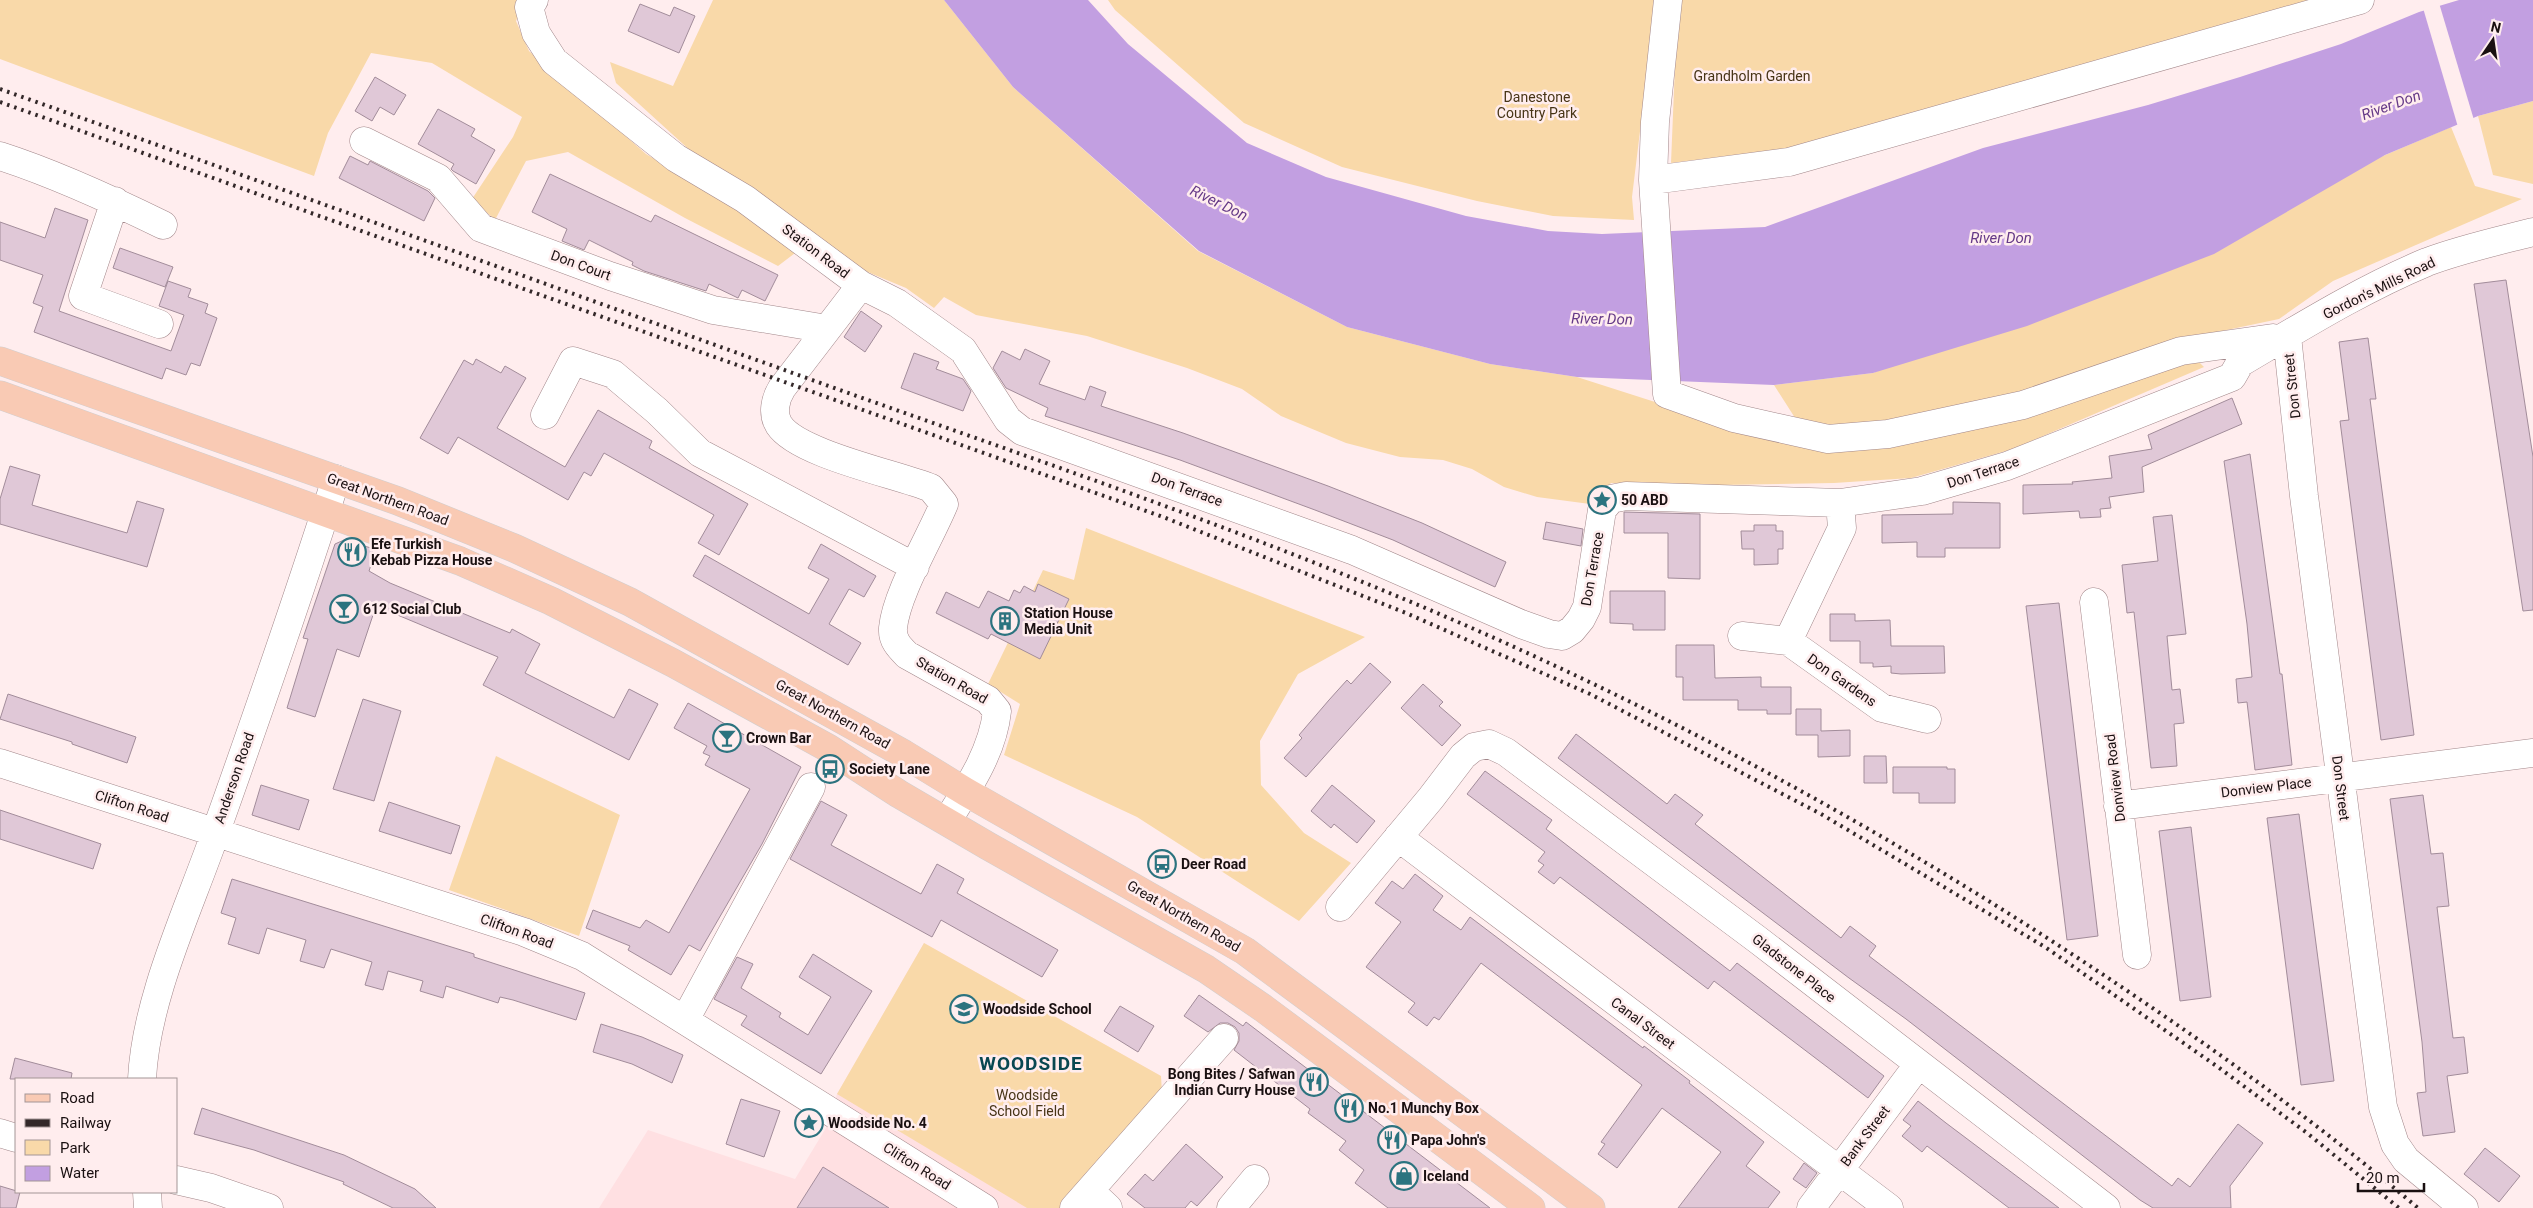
<svg xmlns="http://www.w3.org/2000/svg" width="2533" height="1208" viewBox="0 0 2533 1208" font-family="Roboto,sans-serif">
<style>
.built{fill:#ffe0e2}
.green{fill:#f9d9a9}
.water{fill:#c29fe1}
.pier{fill:#ffedee}
.building{fill:#e0c8d7;stroke:#a28c9a}
.lines{fill:none;stroke-linecap:round;stroke-linejoin:round}
.minor-casing{stroke:#a2878a;stroke-width:29}
.major-casing{stroke:#d1cfcf;stroke-width:29}
.minor{stroke:#fff;stroke-width:28}
.major{stroke:#f9cab4;stroke-width:28}
.rail{stroke:#332829;stroke-width:4;stroke-dasharray:2.5 5;stroke-linecap:butt}
.labels{text-anchor:middle;stroke-width:5;stroke-linejoin:round;paint-order:stroke}
.park-label{font-size:14px;fill:#473416;stroke:#ffedee}
.street-label{font-size:14px;fill:#1a1011;stroke:#ffedee}
.poi-label{font-size:14px;font-weight:bold;fill:#1a1011;stroke:#ffedee;text-anchor:start}
.water-label{font-size:15px;font-style:italic;fill:#653987;stroke:#ffedee}
.district-label{font-size:19px;font-weight:bold;letter-spacing:1px;fill:#084751;stroke:#ffedee}
</style>
<rect width="100%" height="100%" fill="#ffedee"/>
<path class="built" d="M924 943 1161 1076 1061 1208H599L648 1130 795 1179 829 1123 837 1094Z"/>
<path class="green" d="M0 0H524L516 21 529 51 646 154 749 215 799 250 778 266 685 218 568 152 526 161 495 220 472 199 513 137 522 117 432 63 371 53 328 133 314 176 0 59Z
M713 0H944L1013 87 1198 251 1347 327 1490 364 1577 377 1705 418 1834 448 2193 356 2204 367 2013 449 1911 478 1834 483 1719 485 1611 483 1590 504 1537 497 1504 487 1472 469 1443 460 1400 457 1346 443 1281 416 1242 389 1187 368 1087 336 976 315 944 297 934 308 906 288 858 268 694 154 616 83 610 62 673 86Z
M1108 0H1656L1632 197 1634 220 1553 216 1477 201 1342 167 1244 123 1115 10Z
M1680 0H2309L1793 148 1671 163 1676 41Z
M2533 101V184L2493 175 2478 116Z
M2451 127 2475 186 2522 199 2333 281 2279 319 2189 338 2045 387 1836 431 1797 421 1774 385 1873 373Z
M1086 528 1365 637 1298 674 1260 741 1261 785 1304 833 1351 863 1299 921 1137 817 1004 755 1020 704 988 684 1043 570 1074 580Z
M496 756 620 815 579 936 449 890Z
M924 943 1161 1076 1162 1093 1061 1208H1027L837 1094Z"/>
<path class="water" d="M944 0H1088L1128 44 1247 143 1326 177 1466 216 1548 231 1602 234 1765 227 1983 148 2148 105 2240 77 2341 44 2419 12 2459 0H2533V101L2478 116 2385 155 2214 254 2027 326 1873 373 1774 385 1577 377 1490 364 1347 327 1199 251 1013 87Z"/>
<path class="pier" d="M2439 3 2474 120 2458 127 2423 8Z"/>
<path class="building" d="M640 4 670 16 674 7 695 16 679 53 628 31Z
M375 77 406 95 394 115 380 107 372 121 355 111Z
M438 109 475 129 471 136 495 150 476 184 453 171 451 169 454 164 418 144Z
M350 156 368 165 370 161 428 191 435 198 424 221 339 178Z
M550 174 651 222 655 215 778 275 765 301 742 290 738 298 709 284 706 291 644 271 632 265 633 262 589 240 584 250 562 241 567 229 532 212Z
M55 208 88 220 59 311 171 351 184 315 159 306 168 281 191 289 188 297 208 304 205 313 217 318 200 366 191 363 186 375 166 368 162 379 34 332 43 307 33 303 43 275 0 260V222L45 238Z
M120 248 173 267 165 287 113 268Z
M2506 280 2533 457V610L2523 611 2474 284Z
M861 311 882 326 865 352 844 337Z
M2368 338 2376 399H2370L2414 735 2381 740 2340 421 2349 420 2339 342Z
M1025 349 1050 361 1039 384 1085 400 1090 386 1106 392 1101 406 1183 433 1328 486 1422 523 1506 562 1495 587 1393 540 1315 510 1180 460 1045 416 1048 408 1006 388 993 368 1002 351 1020 360Z
M914 353 939 362 936 369 963 379 971 391 963 411 901 388Z
M476 359 501 373 505 366 526 378 497 428 565 467 598 410 652 441 649 448 748 504 719 555 698 543 714 515 604 453 591 476 584 472 568 500 458 437 448 454 420 438 464 360 473 365Z
M2232 398 2242 424 2142 467 2144 492 2109 497 2111 508 2100 509 2101 517 2080 518 2079 511 2023 514V485L2073 484 2072 482 2112 478 2109 456 2152 449 2148 435Z
M2250 454 2280 674H2282L2292 765 2255 770 2247 702 2238 703 2236 679 2252 677 2247 624 2224 461Z
M10 466 40 475 32 505 127 533 137 501 164 509 147 567 0 524V499Z
M1953 502 2000 503V548H1945V557H1917V542L1882 543V515L1953 514Z
M1624 512 1700 514V579L1668 578V533H1624Z
M2172 515 2186 634 2167 636 2172 690 2180 689 2184 723 2174 724 2177 766 2151 768 2134 612 2127 613 2122 565 2158 561 2153 517Z
M1546 522 1583 529 1581 546 1543 539Z
M1754 525H1776V531H1783V549H1778V564L1754 565V549H1742L1741 531H1754Z
M344 540 371 548 374 556 369 571 390 583 510 633 512 629 540 644 525 673 614 718 629 689 658 704 629 760 483 685 498 657 376 606 359 657 337 649 315 717 287 708 308 639 303 638 335 544Z
M821 544 876 576 864 597 849 589 829 624 861 643 848 665 693 576 705 555 809 614 829 579 808 568Z
M1038 584 1069 599 1040 659 991 634 988 639 936 613 946 592 979 608 988 591 1009 601 1014 590 1020 593 1024 586 1035 592Z
M1610 591H1665V630H1633V624L1610 623Z
M2059 603 2098 936 2067 940 2026 606Z
M1830 614H1855V621L1890 620 1891 646H1944L1945 673 1901 674 1891 673V666L1873 667V663H1860V641H1830Z
M1676 645H1714L1715 678 1761 677V687H1791V714H1767V710H1738V700H1683V677H1676Z
M1370 663 1391 682 1306 777 1284 758 1302 738 1299 735 1329 700 1347 680 1351 684Z
M1423 684 1443 702 1439 706 1461 725 1442 746 1401 708Z
M8 694 136 737 127 763 72 744V742L0 719Z
M363 699 401 711 374 801 333 789Z
M688 703 801 767 762 844 700 951 689 945 671 975 628 950 630 946 586 928 593 910 640 928 646 920 669 933 750 789 705 765 710 756 703 753 707 746 674 728Z
M1796 709H1821V731L1850 730V756L1818 757V735H1796Z
M1576 734 1667 804 1675 794 1703 815 1695 824 1841 938 1850 926 1876 946 1869 956 2172 1186 2178 1178 2190 1187 2238 1124 2263 1143 2230 1186 2231 1208H2153L2140 1200 1906 1019 1849 978 1558 758Z
M1864 756H1886L1887 783H1864Z
M1893 767H1947V769H1955V803H1919V793H1893Z
M1485 771 1552 820 1546 829 1696 945 1730 971 1737 963 1884 1076 1868 1098 1714 981 1708 989 1560 877 1554 884 1538 872 1544 865 1538 861 1545 852 1467 794Z
M261 785 309 800 299 830 252 815Z
M1332 785 1375 821 1357 843 1334 824 1331 828 1311 811Z
M2423 795 2431 854 2443 853 2449 906 2437 907 2453 1038 2464 1037 2468 1073 2447 1076 2455 1132 2423 1136 2417 1093 2426 1092 2422 1042 2390 799Z
M821 801 847 815 831 845 921 894 937 864 964 879 957 893 1058 950 1042 977 941 920 932 937 790 859Z
M389 802 460 826 451 854 379 831Z
M0 810 101 844 93 869 0 839Z
M2299 814 2334 1081 2301 1085 2267 818Z
M2191 827 2211 997 2180 1001 2159 831Z
M1415 874 1443 896 1433 910 1461 930 1470 917 1643 1048 1644 1046 1690 1081 1689 1083 1764 1142 1746 1166 1780 1192 1768 1208H1678L1721 1152 1662 1108 1617 1168 1598 1154 1605 1144 1601 1142 1642 1085 1481 963 1439 1020 1434 1017 1427 1026 1408 1012 1415 1003 1366 967 1401 922 1375 903 1392 881 1403 889Z
M232 879 474 954V957L585 993 576 1020 513 1000 500 997 498 1003 446 986 443 998 420 991 423 981 388 971 383 990 365 985 372 962 331 949 324 968 300 961 306 940 267 928 259 954 228 944 236 918 221 913Z
M813 954 872 991 821 1074 741 1025 747 1016 714 999 737 957 753 964 741 988 781 1013 779 1017 808 1035 831 997 799 977Z
M1199 995 1243 1026 1246 1022 1490 1208H1388L1355 1183 1364 1170 1339 1150 1346 1141 1308 1113 1310 1109 1234 1050 1239 1041V1033L1235 1027 1228 1023H1220L1208 1032 1184 1016Z
M1120 1006 1154 1026 1138 1052 1104 1031Z
M601 1024 642 1037 683 1055 672 1083 632 1064 593 1052Z
M15 1058 72 1073 71 1079H10Z
M741 1099 780 1111 764 1157 726 1144Z
M1918 1101 1946 1123 2059 1208H2009L1927 1146 1922 1152 1902 1136 1911 1126 1903 1120Z
M202 1108 344 1155 415 1189 436 1208H393L343 1184 344 1182 254 1150 194 1134Z
M1186 1144 1223 1177 1197 1206 1191 1201 1185 1208H1145L1127 1194 1145 1174 1153 1181Z
M2485 1148 2520 1176 2499 1202 2464 1174Z
M1804 1163 1817 1173 1806 1188 1793 1179Z
M823 1167 889 1208H797Z
M0 1186 20 1192 16 1208H0Z"/>
<g class="lines">
<defs>
<path id="minor" d="M534 0 529 7 536 33 554 61 676 158 745 199 861 285 897 303 963 350 1008 420 1022 431 1352 550 1521 624 1549 634 1562 636 1572 630 1581 619 1587 607 1602 510 1611 499 1626 496 1840 503 1922 491 2007 466 2232 377 2240 363C2301 327 2362 289 2427 262 2461 249 2498 241 2533 232
M1668 0 1655 122 1653 180 1667 394 1734 418 1828 439 1888 434 2023 405 2181 351 2273 338
M364 141 438 178 481 228 610 276 713 310 827 329
M0 156C56 174 110 199 163 225
M1653 180 1789 162 2360 0
M115 201 83 296 159 324
M861 285 782 388C775 399 772 414 779 425 798 454 896 474 931 488L944 504C930 538 896 594 893 628 892 640 899 647 907 655L988 700 997 711C993 751 968 788 947 821
M2287 336 2304 496 2383 1107 2395 1144 2406 1160 2464 1208
M545 415 573 361 613 374 657 411 700 453 915 567
M1840 503 1842 528 1788 641 1882 708 1927 719
M2094 602 2137 955
M1742 636 1788 641
M0 763 524 932 582 956 984 1208
M2118 806 2533 753
M1398 837 1889 1208
M1340 907 1431 798 1463 756 1474 747 1489 744 1506 752 1758 940 2106 1208
M685 1020 811 787
M142 1079C146 998 188 911 215 834 257 716 298 598 336 479
M0 1133 16 1138
M176 1180 211 1188 269 1208
M1090 1191 1108 1208
M147 1192 148 1208
M1074 1208 1224 1038
M1231 1208 1255 1179
M1811 1208 1918 1065"/>
<path id="major" d="M0 361 398 501 514 548 630 602 904 754 966 792 1245 951 1591 1208
M0 395 460 561 551 601 673 663 828 748 899 794 988 846 1206 969 1263 1008 1531 1208"/>
</defs>
<use href="#minor" class="minor-casing"/>
<use href="#major" class="major-casing"/>
<use href="#minor" class="minor"/>
<use href="#major" class="major"/>
<path class="rail" d="M0 89C279 188 558 288 837 389 1056 467 1279 542 1492 637 1714 736 1926 855 2126 990 2227 1058 2325 1129 2418 1208
M0 102 1163 517 1406 613 1590 694 1821 814 2045 947 2218 1067 2307 1133 2399 1208"/>
</g>
<defs>
<symbol id="sight-ring" viewBox="-11 -11 22 22"><circle r="9.5" fill="#ffedee" stroke="#2c737f" stroke-width="1.5"/><path d="M0-6L1.8-2.2L6-1.7L2.9 1.2L3.7 5.4L0 3.3L-3.7 5.4L-2.9 1.2L-6-1.7L-1.8-2.2Z" fill="#2c737f"/></symbol>
<symbol id="restaurant-ring" viewBox="-11 -11 22 22"><circle r="9.5" fill="#ffedee" stroke="#2c737f" stroke-width="1.5"/><path d="M-5-6h1v4h1v-4h1v4h1v-4h1v5L-1.5 .5V6h-2V.5L-5-1ZM5-6V6H3V1.5H1.5Q1.5-4 5-6Z" fill="#2c737f"/></symbol>
<symbol id="bar-ring" viewBox="-11 -11 22 22"><circle r="9.5" fill="#ffedee" stroke="#2c737f" stroke-width="1.5"/><path d="M-6-5H6L.8 .8V4.5H3.5V6h-7V4.5H-.8V.8Z" fill="#2c737f"/></symbol>
<symbol id="building-ring" viewBox="-11 -11 22 22"><circle r="9.5" fill="#ffedee" stroke="#2c737f" stroke-width="1.5"/><path d="M-4-6H4V6H1V3H-1V6H-4ZM-2.5-4.3h1.7v1.8h-1.7ZM.8-4.3h1.7v1.8H.8ZM-2.5-1h1.7V.8h-1.7ZM.8-1h1.7V.8H.8Z" fill="#2c737f"/></symbol>
<symbol id="bus-ring" viewBox="-11 -11 22 22"><circle r="9.5" fill="#ffedee" stroke="#2c737f" stroke-width="1.5"/><path d="M-5-6H5V4H4V6H2V4H-2V6H-4V4H-5ZM-3.5-4V0h7V-4ZM-3.5 1.2v1.5H-2V1.2ZM2 1.2v1.5H3.5V1.2Z" fill="#2c737f"/></symbol>
<symbol id="school-ring" viewBox="-11 -11 22 22"><circle r="9.5" fill="#ffedee" stroke="#2c737f" stroke-width="1.5"/><path d="M0-5L7-2L0 1L-7-2ZM-4 1L0 2.5L4 1V4Q0 6-4 4Z" fill="#2c737f"/></symbol>
<symbol id="shop-ring" viewBox="-11 -11 22 22"><circle r="9.5" fill="#ffedee" stroke="#2c737f" stroke-width="1.5"/><path d="M-5-2.5h2.3a2.7 3.5 0 0 1 5.4 0H5L5.5 6h-11ZM-1.5-2.5h3a1.5 2.3 0 0 0-3 0Z" fill="#2c737f"/></symbol>
</defs>
<g fill-rule="evenodd">
<use href="#sight-ring" x="1586" y="484" width="32" height="32"/>
<use href="#restaurant-ring" x="336" y="536" width="32" height="32"/>
<use href="#bar-ring" x="328" y="593" width="32" height="32"/>
<use href="#building-ring" x="989" y="605" width="32" height="32"/>
<use href="#bar-ring" x="711" y="722" width="32" height="32"/>
<use href="#bus-ring" x="814" y="753" width="32" height="32"/>
<use href="#bus-ring" x="1146" y="848" width="32" height="32"/>
<use href="#school-ring" x="948" y="993" width="32" height="32"/>
<use href="#restaurant-ring" x="1298" y="1066" width="32" height="32"/>
<use href="#restaurant-ring" x="1333" y="1092" width="32" height="32"/>
<use href="#sight-ring" x="793" y="1107" width="32" height="32"/>
<use href="#restaurant-ring" x="1376" y="1124" width="32" height="32"/>
<use href="#shop-ring" x="1388" y="1160" width="32" height="32"/>
</g>
<g class="labels">
<g class="park-label">
<text x="1752" y="81">Grandholm Garden</text>
<text x="1537" y="102">Danestone<tspan x="1537" dy="16">Country Park</tspan></text>
<text x="1027" y="1100">Woodside<tspan x="1027" dy="16">School Field</tspan></text>
</g>
<g class="street-label">
<text transform="translate(816 251) rotate(37)" y="5">Station Road</text>
<text transform="translate(581 265) rotate(20)" y="5">Don Court</text>
<text transform="translate(2379 288) rotate(-26)" y="5">Gordon's Mills Road</text>
<text transform="translate(2292 386) rotate(-96)" y="5">Don Street</text>
<text transform="translate(1983 472) rotate(-18)" y="5">Don Terrace</text>
<text transform="translate(1187 489) rotate(20)" y="5">Don Terrace</text>
<text transform="translate(388 499) rotate(20)" y="5">Great Northern Road</text>
<text transform="translate(1592 569) rotate(-80)" y="5">Don Terrace</text>
<text transform="translate(952 680) rotate(30)" y="5">Station Road</text>
<text transform="translate(1842 680) rotate(35)" y="5">Don Gardens</text>
<text transform="translate(833 714) rotate(29)" y="5">Great Northern Road</text>
<text transform="translate(234 778) rotate(-71)" y="5">Anderson Road</text>
<text transform="translate(2115 778) rotate(-97)" y="5">Donview Road</text>
<text transform="translate(2266 787) rotate(-7)" y="5">Donview Place</text>
<text transform="translate(2341 788) rotate(83)" y="5">Don Street</text>
<text transform="translate(132 806) rotate(18)" y="5">Clifton Road</text>
<text transform="translate(1184 916) rotate(30)" y="5">Great Northern Road</text>
<text transform="translate(517 931) rotate(20)" y="5">Clifton Road</text>
<text transform="translate(1794 968) rotate(38)" y="5">Gladstone Place</text>
<text transform="translate(1643 1023) rotate(37)" y="5">Canal Street</text>
<text transform="translate(1865 1136) rotate(-53)" y="5">Bank Street</text>
<text transform="translate(917 1166) rotate(32)" y="5">Clifton Road</text>
</g>
<g class="poi-label">
<text x="1621" y="505">50 ABD</text>
<text x="371" y="549">Efe Turkish<tspan x="371" dy="16">Kebab Pizza House</tspan></text>
<text x="363" y="614">612 Social Club</text>
<text x="1024" y="618">Station House<tspan x="1024" dy="16">Media Unit</tspan></text>
<text x="746" y="743">Crown Bar</text>
<text x="849" y="774">Society Lane</text>
<text x="1181" y="869">Deer Road</text>
<text x="983" y="1014">Woodside School</text>
<text x="1295" y="1079" text-anchor="end">Bong Bites / Safwan<tspan x="1295" dy="16">Indian Curry House</tspan></text>
<text x="1368" y="1113">No.1 Munchy Box</text>
<text x="828" y="1128">Woodside No. 4</text>
<text x="1411" y="1145">Papa John's</text>
<text x="1423" y="1181">Iceland</text>
</g>
<g class="water-label">
<text transform="translate(2391 105) rotate(-20)" y="5">River Don</text>
<text transform="translate(1219 203) rotate(26)" y="5">River Don</text>
<text x="2001" y="243">River Don</text>
<text transform="translate(1602 319) rotate(1)" y="5">River Don</text>
</g>
<g class="district-label">
<text x="1031" y="1070">WOODSIDE</text>
</g>
</g>
<rect x="15" y="1078" width="162" height="115" fill="#ffedee" stroke="#a39596"/>
<rect x="25" y="1094" width="25" height="8" fill="#f9cab4" stroke="#a39596"/>
<text x="60" y="1103" font-size="15" fill="#1a1011">Road</text>
<rect x="25" y="1119" width="25" height="8" fill="#332829" stroke="#a39596"/>
<text x="60" y="1128" font-size="15" fill="#1a1011">Railway</text>
<rect x="25" y="1140" width="25" height="15" fill="#f9d9a9" stroke="#a39596"/>
<text x="60" y="1153" font-size="15" fill="#1a1011">Park</text>
<rect x="25" y="1166" width="25" height="15" fill="#c29fe1" stroke="#a39596"/>
<text x="60" y="1178" font-size="15" fill="#1a1011">Water</text>
<g transform="translate(2493 40) rotate(13)" stroke="#ffedee" stroke-width="4" paint-order="stroke">
<path d="M0-4L9 19L0 12L-9 19Z" fill="#1a1011"/>
<text y="-8" font-size="14" font-weight="bold" text-anchor="middle" fill="#1a1011">N</text>
</g>
<path d="M2358 1183v8h66v-8" fill="none" stroke="#1a1011" stroke-width="2.5"/>
<text x="2366" y="1183" font-size="15" fill="#1a1011" stroke="#ffedee" stroke-width="4" paint-order="stroke">20 m</text>
</svg>
